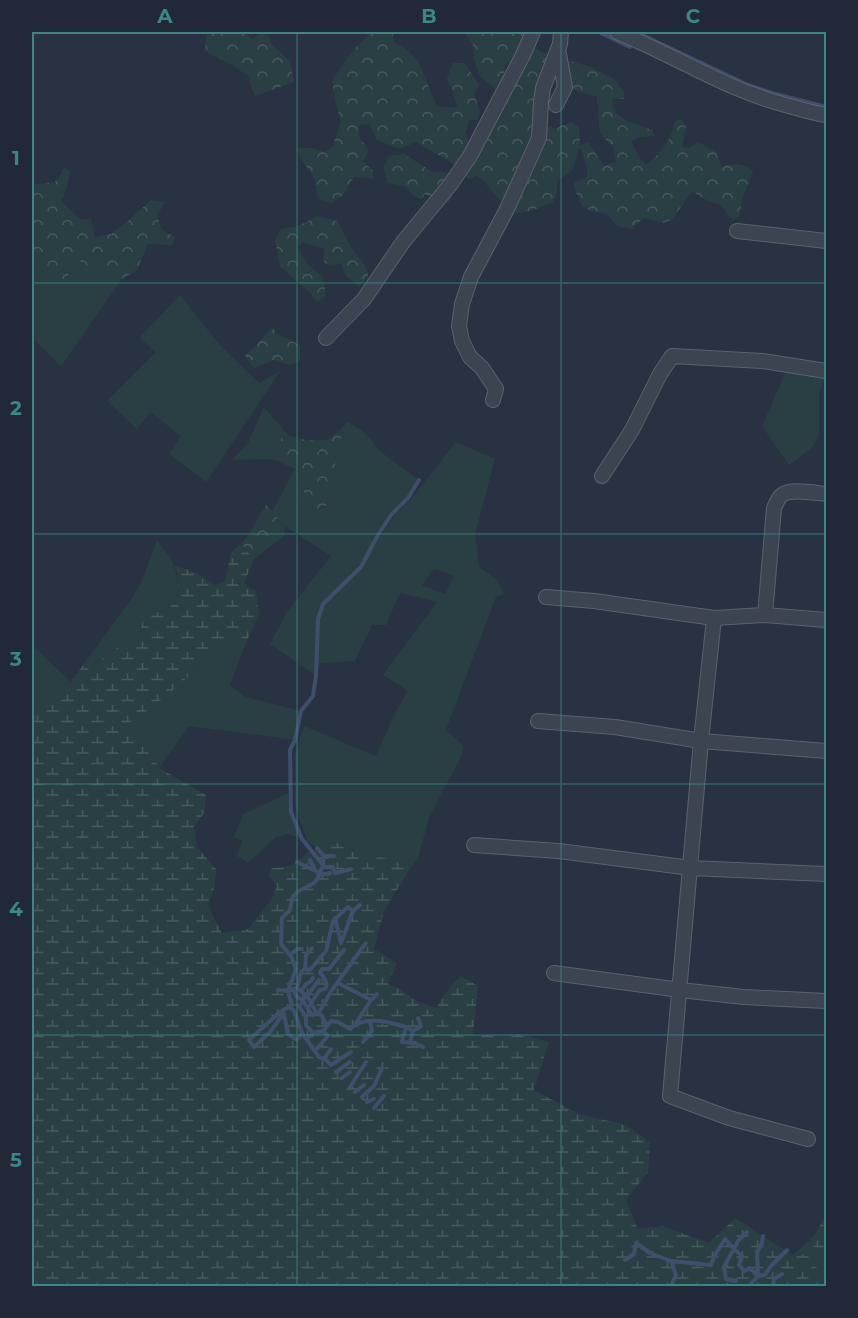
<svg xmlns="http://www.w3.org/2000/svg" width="858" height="1318" viewBox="0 0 858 1318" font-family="Montserrat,sans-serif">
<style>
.grass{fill:#2a3f43;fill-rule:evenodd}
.forest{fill:url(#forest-crowns);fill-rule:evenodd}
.wetland{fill:url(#wetland-marsh)}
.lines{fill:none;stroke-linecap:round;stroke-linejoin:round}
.stream{stroke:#3f4e6b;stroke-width:4}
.minor-casing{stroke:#5a626f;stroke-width:16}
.minor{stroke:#3c4452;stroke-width:14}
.grid{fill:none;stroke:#3a8886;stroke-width:1.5;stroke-opacity:0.55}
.neatline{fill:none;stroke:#3a8886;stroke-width:2}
.grid-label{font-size:20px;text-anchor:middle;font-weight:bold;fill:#3a8886}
</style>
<defs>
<pattern id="forest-crowns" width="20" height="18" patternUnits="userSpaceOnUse" patternTransform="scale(1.5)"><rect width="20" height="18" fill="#2a3f43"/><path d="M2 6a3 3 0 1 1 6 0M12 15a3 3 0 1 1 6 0" fill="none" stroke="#47595d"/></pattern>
<pattern id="wetland-marsh" width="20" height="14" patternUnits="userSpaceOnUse" patternTransform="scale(1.5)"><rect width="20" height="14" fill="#2a3f43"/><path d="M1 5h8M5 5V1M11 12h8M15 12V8" fill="none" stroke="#47595d"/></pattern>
</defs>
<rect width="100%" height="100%" fill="#283242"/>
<path class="grass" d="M72 259 82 262V277L88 281 96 272H102L122 279 61 366 32 337V263L37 268H56L69 283 68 272Z
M180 295 219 344 259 383 281 370 206 482 169 454 181 436 150 412 137 429 107 401 156 352 139 338Z
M787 369 826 375 819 393V434L813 447 789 465 762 426Z
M264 407 289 436 279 439 273 459 232 460 248 443Z
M348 422 365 433 381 452 419 480 408 498 391 515 374 543 377 545 376 543 394 516 411 499 456 442 495 459 475 534 479 567 496 579 504 594 496 597 446 730 464 746 461 757 430 815 418 858 408 872 403 863 364 853 336 842 317 848 307 841 295 805V754L304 726 376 756 395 713 408 691 383 675 437 602 400 593 386 625H372L355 661 320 663 316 676 270 644 287 612 331 556 285 526 272 512 295 469 303 475 304 502 315 510 324 508 331 504 330 479 337 460 333 449 343 436 340 430ZM434 569 454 575 445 594 422 585Z
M157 540C176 564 177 569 179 600L164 611 145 615 140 635 117 648 96 662 88 658 130 601 142 581Z
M234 631 246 643 230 685 246 697 301 711 295 740 189 726 159 768 148 745 127 723 163 697 198 668Z
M32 645 71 682 59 693 32 707Z
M291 792V812L302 839 288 834 276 837 248 863 237 856 242 841 234 837 243 814Z
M809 1241 821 1254H826V1278L816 1267 810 1254 793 1255Z"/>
<path class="forest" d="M214 32C229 31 241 30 253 39L261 32H267L272 45 290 61 294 82 255 96 248 76 234 66 205 51 206 34Z
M372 32H397L393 34 394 42 403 47 417 59 436 104 442 107H457L454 94 447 79 453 63H463L466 65 479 85 474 94 480 111 478 120H469L466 132 473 158 504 101 492 86 480 76 474 59 473 45 464 32H528L536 49 552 56 540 89 545 126 556 128 571 122 579 127 580 146 588 142 604 166 616 162 614 149 600 133 597 97 579 92 558 79 566 63 571 61 593 68 614 79 624 91V99H612L614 111 625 120 652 130 655 136 640 137 631 141 639 157 646 165C660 154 672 139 675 121L681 119 686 126 682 147 689 148 698 142 716 152 722 167C734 163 743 163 753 171L742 200 739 216 733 220 719 204 708 201 692 191 672 220 663 223 644 218 632 229 617 226 607 214C583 211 579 207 574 183L587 177V167L580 147 572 170 557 182V191L553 202C541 207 529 213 516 213L496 196 483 180 476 176 469 179 465 176 466 171 416 142 400 149 377 140 369 124 359 125V137L369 150 363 161 373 171V179L354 177 343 195 331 203 318 199 314 178 296 151 297 148H311L324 152 332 148 341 122 336 105 332 80 355 48ZM513 57 526 61 522 75 503 82 505 65Z
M404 154 433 172 450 173 455 183 450 201 441 206 425 194 421 200 414 196 405 186 388 183 383 168 389 156Z
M65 168 70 172 67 186 61 201 80 219H91L95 237 111 234 127 222 151 200 165 202 157 216 162 230 175 237 172 245 148 244 137 270 122 279 102 272H96L89 281 82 277V262L72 259 68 272 69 283 61 287 55 274 56 268H37L32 263V185L55 182Z
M318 216 337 221C342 229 346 238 351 247 357 257 368 265 368 277L359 286 346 276 341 263 333 265 324 263V249L303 242 298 248 308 265 323 277 326 296 317 302 307 290 280 266 275 240 281 229 298 226Z
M273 327 276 333 300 345V361L289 365 274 360 254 368 245 356Z
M340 430 343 436 333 449 337 460 330 479 331 504 315 510 304 502 303 475 295 469 273 459 279 439 289 436 306 440H327Z
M266 505 285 526 284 536 254 559 242 545Z"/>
<path class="wetland" d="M246 539 242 546 254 559 244 583 256 592 259 614 246 643 234 631C202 664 168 699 128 723L148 745 159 768 206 795 204 813 194 827 197 847 216 869 215 886 208 905 222 933 248 929 272 899 277 886 268 875 272 868C292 867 295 864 310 850L314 851 317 848 336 842 364 853 404 863 408 872 384 911 374 949 397 963 388 984 400 989 418 1002 436 1008 450 987 461 976 478 986 473 1035 521 1034 549 1042 534 1090 577 1113 594 1118 624 1124 650 1142 648 1172 626 1200 638 1229 663 1226 709 1243 735 1218 793 1255 810 1254 816 1267 826 1278V1286H32V707L59 693 71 682 88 658 97 662 117 648 140 635 144 615 164 611 179 600 177 573 174 565 197 573 215 585 225 581 231 553Z
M826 1214V1254L821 1255 809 1241 816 1233Z"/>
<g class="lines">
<path class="stream" d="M599 32 630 47
M636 32 748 85 772 93 826 107
M324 856H334
M310 860 315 870
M297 862 316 871 319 874H327L330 873
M323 865 302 839 291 812 290 750 295 740 301 711 313 696 316 676 318 619 323 604 361 567 378 535 391 515 408 498 419 480
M322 867H333L335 873 351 869
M335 918 341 943 353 911
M290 955 297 949H302
M305 969 306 955 312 948
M338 983 371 1000
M297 988 301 972 305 969 310 970 326 951 333 921 348 907 353 911 360 905
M293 989 296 996 303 1001 299 1006 306 1017V1025L313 1033
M278 990 288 991 297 988 307 996 316 1012 322 1016 327 1026
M301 991 306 984 310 982 313 978
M319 991 326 988C327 981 325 978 320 973L322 969H329L344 950
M305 994 303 1001 312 1015 318 1014 332 990 366 943
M307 996 319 980
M291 1002 288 991 296 969 292 958 281 944 282 918 290 910 292 899 297 892 314 883 318 878 323 865 324 856 317 848
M310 1005 319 991
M283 1010 288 1034 297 1040 302 1033 319 1057 326 1060 331 1065 351 1052
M283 1010 290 1007 294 1011 302 1033
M280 1012 249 1040 254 1047 271 1031 283 1014
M356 1023 371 1000 377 994
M406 1027 413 1031 421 1026 418 1018
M307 1039 313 1033 323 1031 331 1021 338 1022 350 1029C364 1015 388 1022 406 1027L402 1042 415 1043 423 1047
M363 1042 372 1031 370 1021
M410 1043 413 1031
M315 1051 328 1036 323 1031
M323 1060 331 1049
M336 1072 350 1062
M342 1078 350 1072
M350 1087 366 1062
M355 1092 364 1085
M362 1097 374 1086 382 1068
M367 1102 374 1099
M374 1108 384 1096
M625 1260 634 1254 636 1243 650 1253 671 1261
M758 1275 757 1252 762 1243 763 1236
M736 1281 726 1279 724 1267 738 1241 747 1232
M671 1286 676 1275 671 1261 711 1265 715 1255 725 1239 734 1249 742 1256 739 1265 744 1271 750 1268 758 1276
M749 1286 758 1276 765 1275 770 1267 787 1250
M773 1286 774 1279 782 1274"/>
<defs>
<path id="minor" d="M617 32C672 54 723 88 782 104 797 108 811 113 826 115
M556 105 565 87 559 54
M737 231 826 241
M326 338 364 299 403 242 450 185 470 156 523 55 533 32
M493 400 496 389 482 368 470 357 462 341 459 326 462 304 471 277 507 209 539 138 541 102 543 88 560 44 561 32
M602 476 632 430 660 374 672 356 762 361 826 371
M546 597 594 601 714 618 765 615 826 620
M765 615 774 508C776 504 778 498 782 495 791 488 815 493 826 494
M714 618 701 741 670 1096 729 1118 808 1139
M538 721 615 727 701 741 826 751
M474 845 559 851 691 868 826 874
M554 973 680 990 744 997 826 1001"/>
</defs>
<use href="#minor" class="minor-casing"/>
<use href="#minor" class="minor"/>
</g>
<path class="grid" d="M297 32V1286M561 32V1286M32 283H826M32 534H826M32 784H826M32 1035H826"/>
<rect width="858" height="1318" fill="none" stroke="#212938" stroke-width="66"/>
<rect x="33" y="33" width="792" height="1252" class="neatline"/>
<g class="grid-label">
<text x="165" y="23">A</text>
<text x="429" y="23">B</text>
<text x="693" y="23">C</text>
<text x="16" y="165">1</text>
<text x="16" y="415">2</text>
<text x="16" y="666">3</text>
<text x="16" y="916">4</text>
<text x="16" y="1167">5</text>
</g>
</svg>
